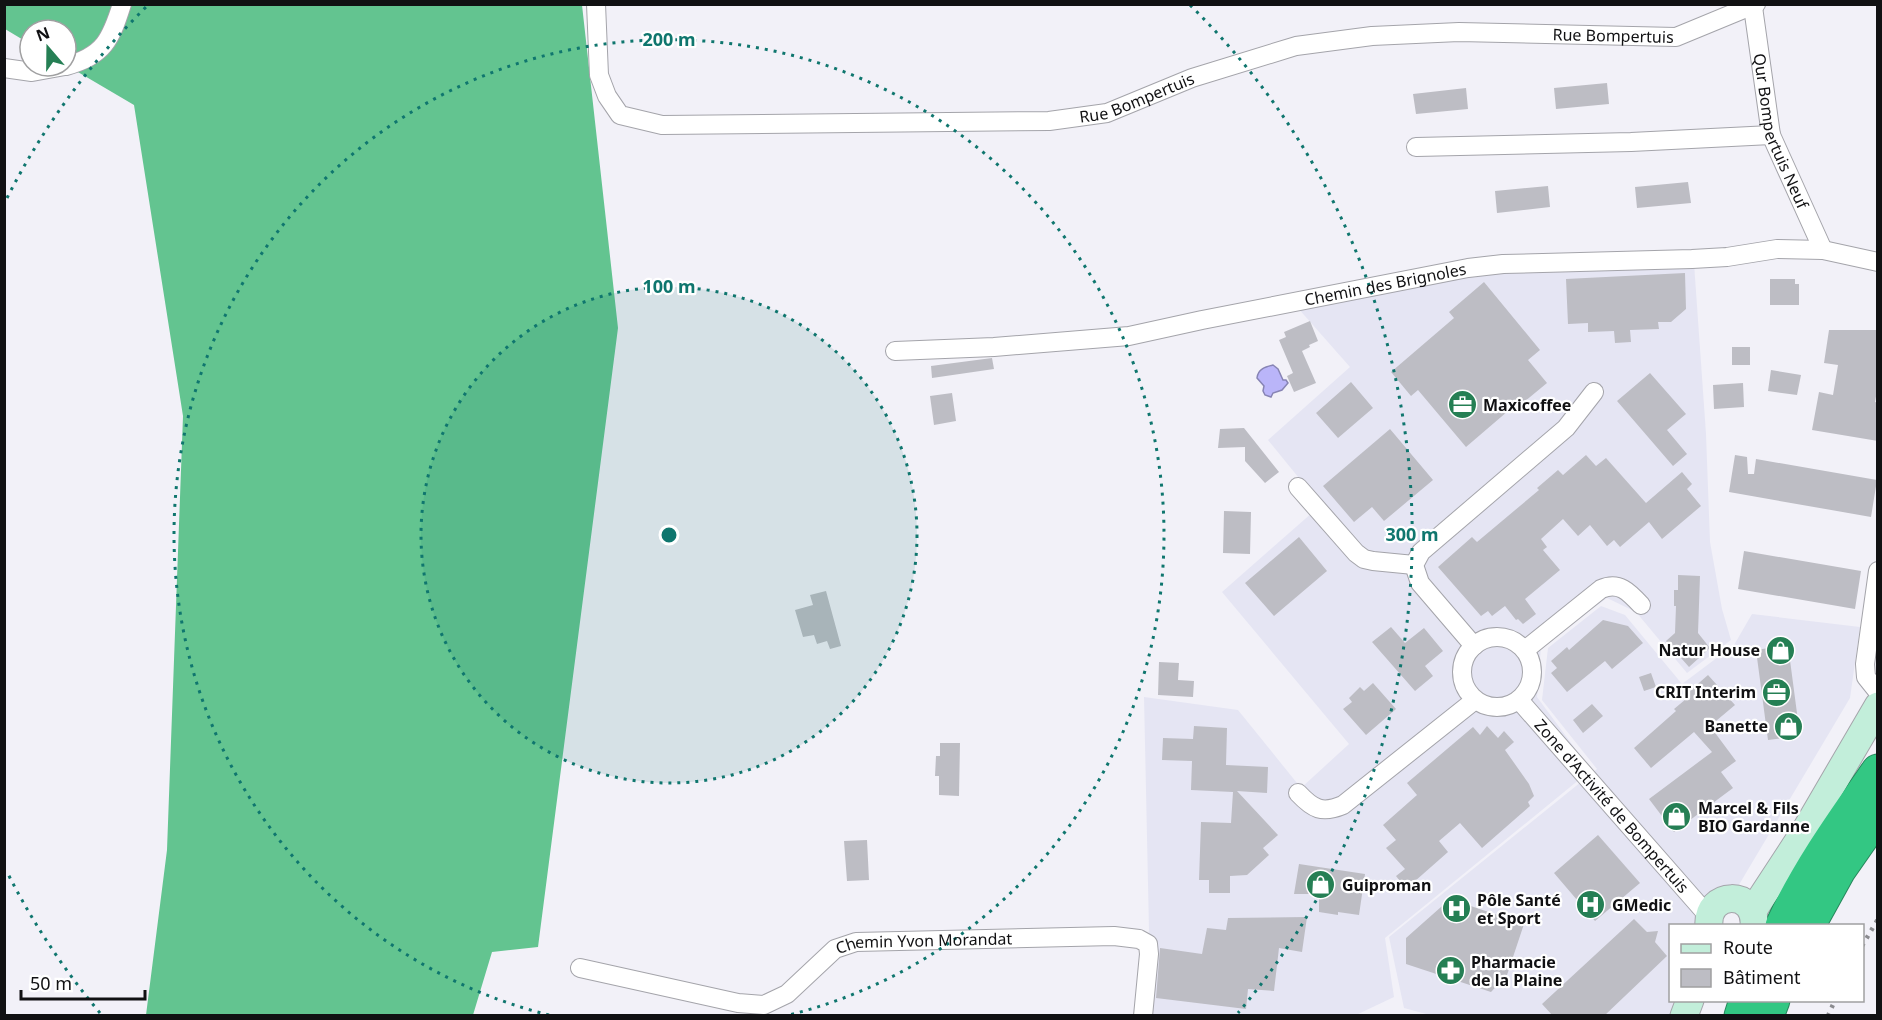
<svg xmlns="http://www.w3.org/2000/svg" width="1882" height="1020" viewBox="0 0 1882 1020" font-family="'Noto Sans',sans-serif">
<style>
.built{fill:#e5e5f3}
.forest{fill:#63c490}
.water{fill:#bab5f9;stroke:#8784b4;stroke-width:1.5}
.building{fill:#bdbdc4}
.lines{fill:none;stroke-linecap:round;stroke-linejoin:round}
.street-casing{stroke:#a4a4aa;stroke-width:20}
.secondary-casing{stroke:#a4a4aa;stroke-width:29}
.highway-casing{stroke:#27875c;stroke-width:35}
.street{stroke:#fff;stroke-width:18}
.secondary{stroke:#c2eeda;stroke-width:27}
.highway{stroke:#33c783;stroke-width:33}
.rail{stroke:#8b8b8f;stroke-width:4.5;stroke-dasharray:3 6;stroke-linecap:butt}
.ring{fill:none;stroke:#0f766e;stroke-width:3;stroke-dasharray:3 6}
.labels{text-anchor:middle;stroke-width:4.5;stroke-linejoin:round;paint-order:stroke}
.street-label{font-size:16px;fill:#111113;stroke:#fff}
.poi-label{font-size:16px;font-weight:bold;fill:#111113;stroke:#fff;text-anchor:start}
.centre{fill:#0f766e;stroke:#fff;stroke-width:3}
.ring-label{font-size:18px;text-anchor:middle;font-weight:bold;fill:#0f766e;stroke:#fff;stroke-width:4.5;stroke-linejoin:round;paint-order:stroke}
</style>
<rect width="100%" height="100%" fill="#f2f1f8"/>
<path class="built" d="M1694 263 1706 434 1710 542 1722 609 1731 640 1687 673 1636 612 1607 598 1541 646 1537 697 1591 770 1385 938 1394 997 1356 1015 1135 1016 1149 930 1144 697 1238 710 1301 788 1349 744 1222 592 1321 505 1268 440 1350 367 1297 307 1477 271Z
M1601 606 1625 615 1682 684 1734 645 1752 614 1860 627 1850 698 1740 883 1731 895 1711 900 1695 925 1670 926V1000L1681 1001 1673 1015H1430L1404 1008 1389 937 1597 769 1542 700 1548 648Z"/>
<path class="forest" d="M5 4 582 5 618 328 538 947 492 952 473 1015H146L167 850 183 416 134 105 66 65V30H30V44L5 29Z"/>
<path class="water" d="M1273 365 1278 369 1283 380H1286L1288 383 1282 390 1273 393 1271 397 1265 395 1263 391 1264 386 1257 378C1258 369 1265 367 1273 365Z"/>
<path class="building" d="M1607 83 1609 104 1556 109 1554 88Z
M1466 88 1468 109 1416 114 1413 94Z
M1688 182 1691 203 1637 208 1635 187Z
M1548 186 1550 207 1497 213 1495 191Z
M1685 273 1686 309 1671 322H1658L1659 329 1630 330 1631 342 1615 343 1614 331 1588 332V323L1568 324 1566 279Z
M1770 279H1795V284H1799V305H1770Z
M1484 282 1540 350 1528 360 1547 383 1524 402 1522 399 1466 447 1418 390 1411 396 1391 372 1454 318 1449 312Z
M1310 321 1318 341 1309 345 1310 347 1302 351 1316 383 1294 392 1287 376 1293 373 1279 340 1286 337 1284 332Z
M1829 330H1878V385L1875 402 1878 403V441L1812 430 1819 392 1833 395 1838 365 1824 363Z
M1732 347H1750V365H1732Z
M992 358 994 369 932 378 931 366Z
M1771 370 1801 375 1797 395 1768 391Z
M1650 373 1686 414 1667 430 1687 454 1673 466 1617 401Z
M1351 382 1373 408 1338 438 1316 413Z
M1743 383 1744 407 1714 409 1713 385Z
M952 393 956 421 934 425 930 396Z
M1244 428 1279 472 1265 483 1245 461V447L1218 448 1220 429Z
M1390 429 1433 480 1384 521 1372 507 1354 522 1323 486Z
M1586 455 1596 466 1606 458 1646 503 1682 472 1692 484 1687 489 1701 506 1662 539 1649 522 1620 547 1614 540 1607 546 1590 525 1578 536 1563 519 1541 539 1547 547 1543 550 1560 570 1525 599 1536 614 1523 624 1518 619 1516 620 1505 606 1492 616 1488 611 1481 616 1438 567 1472 537 1477 542 1539 490 1537 488 1558 470 1563 475Z
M1735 455 1747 457 1748 474H1754L1756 459 1877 480 1871 517 1729 492Z
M1224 511 1251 512 1250 554 1223 553Z
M1299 537 1327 571 1274 616 1245 583Z
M1744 551 1861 571 1855 609 1738 589Z
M1678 575 1700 576 1698 633 1710 648 1689 667 1666 641 1675 633 1676 606H1674V590H1678Z
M826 591 841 646 830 649 827 641 817 644 814 635 803 637 795 610 813 605 810 595Z
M1603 620 1628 626 1643 643 1612 669 1605 661 1567 692 1551 673 1557 668 1551 661 1567 647 1569 650Z
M1391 627 1405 643 1424 628 1443 651 1425 666 1433 676 1415 691 1372 642Z
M1788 645 1800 736 1768 740 1756 650Z
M1159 662 1179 663 1178 680 1194 681 1193 697 1158 695Z
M1651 673 1656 687 1644 691 1639 677Z
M1708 675 1735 705 1710 726 1736 761 1721 772 1733 788 1674 832 1649 799 1712 752 1694 732 1651 768 1634 748 1676 711 1674 709 1686 699 1684 696Z
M1373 683 1396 709 1366 735 1343 709 1352 702 1349 698 1360 687 1364 691Z
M1592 704 1603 716 1583 733 1573 720Z
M1194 726 1227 728 1226 765 1268 767 1267 793 1237 791 1278 835 1263 848 1269 855 1247 875 1230 876V893H1209V880H1199L1201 822 1231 823 1233 792 1191 790 1192 761 1162 760 1163 738 1193 739Z
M1487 726 1498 738 1504 731 1514 742 1505 750 1529 784 1534 796 1528 802 1530 806 1482 848 1460 823 1439 841 1448 852 1406 889 1396 876 1405 869 1386 848 1396 840 1383 825 1417 795 1407 783 1473 727 1480 735Z
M940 743H960L959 796 939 795V776H935L936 756H940Z
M1598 835 1640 883 1595 921 1554 873Z
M867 840 869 880 847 881 844 841Z
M1299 864 1365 874 1359 915 1338 912V915L1319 912V894H1294Z
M1450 899 1524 924 1507 975 1491 992 1406 964V938Z
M1307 917 1302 952 1279 948 1274 991 1248 989 1246 1009 1156 998 1160 948 1202 954 1207 928 1226 930 1228 918Z
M1634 919 1647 932 1658 931 1655 942 1667 956 1604 1016H1553L1542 1004Z"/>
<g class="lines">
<defs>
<g id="street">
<path id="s1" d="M596 4 599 75 607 96 620 115 662 125 1049 121 1107 113 1192 78 1296 46 1372 36 1459 32 1676 37 1756 4"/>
<path id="s2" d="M1753 7 1771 135 1823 250"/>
<path d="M66 66C104 56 111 39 122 4"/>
<path d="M4 68 32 72 65 66"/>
<path d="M1416 147 1631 142 1771 135"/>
<path id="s3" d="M895 351 994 347 1129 336 1202 320 1468 268 1503 264 1692 259 1727 257 1777 249 1823 250 1878 262"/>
<path d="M1298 487 1356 553 1364 559 1373 561 1414 565"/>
<path d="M1878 571 1865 664 1866 677 1878 692"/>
<circle cx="1497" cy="672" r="35"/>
<path d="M1474 646 1420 583 1414 565 1421 552 1566 428 1594 392"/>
<path d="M1525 650 1601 589C1619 581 1629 592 1641 605"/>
<path id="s4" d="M1519 700 1704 911"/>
<path d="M1298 793C1313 809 1322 814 1343 805L1475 700"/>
<path id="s5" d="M580 968 738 1003 764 1005 787 994 835 949 856 942 1114 936 1139 939 1148 944 1149 954 1143 1016"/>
</g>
<path id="secondary" d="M1752 912 1805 831 1878 706
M1709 926C1706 890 1757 889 1754 926
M1684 1016 1690 1000"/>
<path id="highway" d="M1782 926C1807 871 1843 821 1878 771
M1808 926 1839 870 1878 814
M1741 1016 1746 1000
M1767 1016 1773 1000"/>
</defs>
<use href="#street" class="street-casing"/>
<use href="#secondary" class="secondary-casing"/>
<use href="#highway" class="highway-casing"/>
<use href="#street" class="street"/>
<use href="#secondary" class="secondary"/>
<use href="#highway" class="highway"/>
<path class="rail" d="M1862 946 1878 919
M1828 1016 1835 1000"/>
</g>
<circle cx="669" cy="535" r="248" fill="#0f766e" fill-opacity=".12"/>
<g class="ring">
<circle cx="669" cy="535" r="248"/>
<path d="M549 1015A495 495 0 1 1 789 1015"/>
<path d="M100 1013A743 743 0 0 1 7 872M7 198A743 743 0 0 1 148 5M1190 5A743 743 0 0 1 1238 1013"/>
</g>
<defs>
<symbol id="office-disc" viewBox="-11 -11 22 22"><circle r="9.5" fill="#257f54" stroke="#fff"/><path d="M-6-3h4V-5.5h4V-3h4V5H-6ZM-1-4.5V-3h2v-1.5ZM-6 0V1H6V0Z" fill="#fff"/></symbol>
<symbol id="shop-disc" viewBox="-11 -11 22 22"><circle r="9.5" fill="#257f54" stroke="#fff"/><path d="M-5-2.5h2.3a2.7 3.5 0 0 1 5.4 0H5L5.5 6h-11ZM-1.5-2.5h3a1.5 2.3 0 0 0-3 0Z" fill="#fff"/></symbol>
<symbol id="hospital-disc" viewBox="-11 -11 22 22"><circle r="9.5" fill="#257f54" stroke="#fff"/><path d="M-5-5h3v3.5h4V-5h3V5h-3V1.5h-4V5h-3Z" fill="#fff"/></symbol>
<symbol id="pharmacy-disc" viewBox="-11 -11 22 22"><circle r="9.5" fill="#257f54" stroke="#fff"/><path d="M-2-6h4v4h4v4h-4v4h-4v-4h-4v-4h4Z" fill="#fff"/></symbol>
</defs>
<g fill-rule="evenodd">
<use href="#office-disc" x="1446" y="388" width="33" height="33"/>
<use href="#shop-disc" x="1764" y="634" width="33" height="33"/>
<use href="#office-disc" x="1760" y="676" width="33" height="33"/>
<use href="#shop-disc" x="1772" y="710" width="33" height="33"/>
<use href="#shop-disc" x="1660" y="800" width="33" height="33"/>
<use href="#shop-disc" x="1304" y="868" width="33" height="33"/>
<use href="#hospital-disc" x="1574" y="888" width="33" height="33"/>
<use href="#hospital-disc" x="1440" y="892" width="33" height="33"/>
<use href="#pharmacy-disc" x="1434" y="954" width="33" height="33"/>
</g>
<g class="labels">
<g class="street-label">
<text dy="6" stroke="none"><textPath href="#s1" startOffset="1124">Rue Bompertuis</textPath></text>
<text dy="6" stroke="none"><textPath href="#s1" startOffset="638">Rue Bompertuis</textPath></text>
<text dy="6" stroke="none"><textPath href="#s2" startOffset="128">Qur Bompertuis Neuf</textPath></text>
<text dy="6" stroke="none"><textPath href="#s3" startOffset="496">Chemin des Brignoles</textPath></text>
<text dy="6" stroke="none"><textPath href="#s4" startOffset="141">Zone d'Activité de Bompertuis</textPath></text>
<text dy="6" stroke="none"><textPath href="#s5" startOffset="369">Chemin Yvon Morandat</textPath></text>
</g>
<g class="poi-label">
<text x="1483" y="411">Maxicoffee</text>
<text x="1760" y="656" text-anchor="end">Natur House</text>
<text x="1756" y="698" text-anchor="end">CRIT Interim</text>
<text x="1768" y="732" text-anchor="end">Banette</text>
<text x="1698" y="814">Marcel &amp; Fils<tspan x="1698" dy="18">BIO Gardanne</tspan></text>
<text x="1342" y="891">Guiproman</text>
<text x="1477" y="906">Pôle Santé<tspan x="1477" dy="18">et Sport</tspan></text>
<text x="1612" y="911">GMedic</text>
<text x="1471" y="968">Pharmacie<tspan x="1471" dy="18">de la Plaine</tspan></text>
</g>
</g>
<circle cx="669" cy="535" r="9" class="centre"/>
<g class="ring-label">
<text x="669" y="46">200 m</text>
<text x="669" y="293">100 m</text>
<text x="1412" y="541">300 m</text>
</g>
<rect width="1882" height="1020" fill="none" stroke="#111113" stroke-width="12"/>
<rect x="1669" y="924" width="195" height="78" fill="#ffffff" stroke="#a0a0a1" stroke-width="1.5"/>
<rect x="1681" y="944" width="30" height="9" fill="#c2eeda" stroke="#a0a0a1" stroke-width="1.5"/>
<text x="1723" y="954" font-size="18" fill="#111113">Route</text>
<rect x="1681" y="969" width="30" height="18" fill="#bdbdc4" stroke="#a0a0a1" stroke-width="1.5"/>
<text x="1723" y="984" font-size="18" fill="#111113">Bâtiment</text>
<g transform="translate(48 48) rotate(340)"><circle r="28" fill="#ffffff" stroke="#a0a0a1" stroke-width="1.5"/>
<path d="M0-4.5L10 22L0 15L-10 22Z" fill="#257f54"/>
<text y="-9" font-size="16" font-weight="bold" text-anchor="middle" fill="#111113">N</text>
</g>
<path d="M21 990v9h124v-9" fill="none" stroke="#111113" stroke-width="3"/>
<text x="30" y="990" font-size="18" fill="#111113" stroke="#ffffff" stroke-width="4.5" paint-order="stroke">50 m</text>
</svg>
